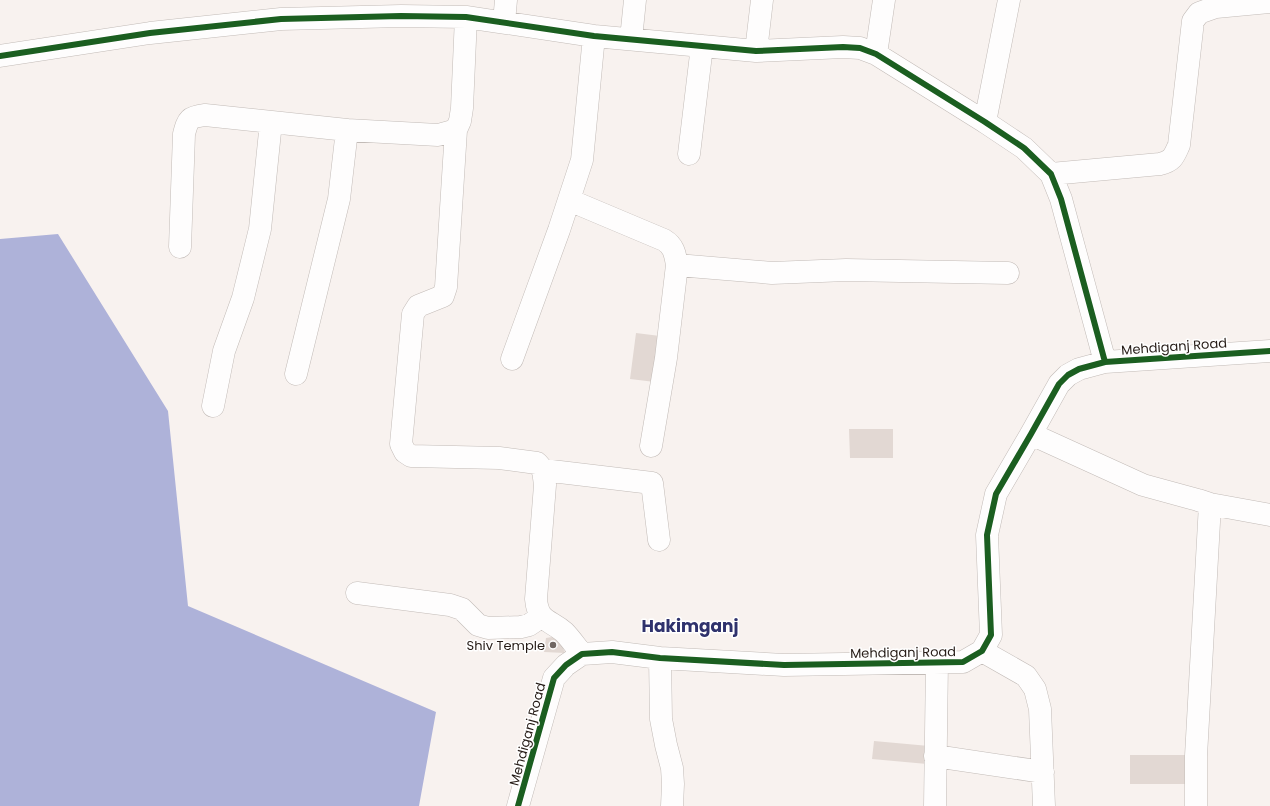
<svg xmlns="http://www.w3.org/2000/svg" width="1270" height="806" viewBox="0 0 1270 806" font-family="Poppins,sans-serif">
<style>
.water{fill:#aeb2d9}
.building{fill:#e2d8d3}
.lines{fill:none;stroke-linecap:round;stroke-linejoin:round}
.minor-casing{stroke:#c2bbb7;stroke-width:23}
.minor{stroke:#fefdfd;stroke-width:22}
.cycleway-casing{stroke:#fff;stroke-width:8}
.cycleway{stroke:#1b5e20;stroke-width:6}
.poi-dot{fill:#706763;stroke:#fff;stroke-width:1.5}
.labels{text-anchor:middle;stroke-width:3;stroke-linejoin:round;paint-order:stroke}
.street-label{font-size:13px;fill:#261c17;stroke:#fff}
.poi-label{font-size:13px;fill:#261c17;stroke:#fff;text-anchor:end}
.district-label{font-size:17px;font-weight:bold;fill:#2f326d;stroke:#fff}
</style>
<rect width="100%" height="100%" fill="#f8f2ef"/>
<path class="water" d="M58 234 168 411 188 606 436 712 419 806H0V239Z"/>
<path class="building" d="M636 333 660 336 655 382 630 379Z
M849 429H893V458H850Z
M558 636 565 653 544 652 546 638Z
M874 741 929 746 927 764 872 759Z
M1130 755H1188V784H1130Z"/>
<g class="lines">
<defs>
<path id="minor" d="M504 22 506 0
M631 39 635 0
M756 51 762 0
M876 54 884 0
M0 56 150 33 281 19 401 16 466 17 594 36 756 51 843 47 860 48 876 54 985 122 1024 148 1051 174 1061 199 1105 362
M985 122 1009 0
M456 130 446 287 443 296 418 306 413 314 401 444 405 452 411 456 499 458 537 463 543 470 545 485 536 599C538 622 549 619 564 632 571 639 576 647 582 654
M689 154 702 46
M1051 174 1160 164C1173 161 1174 156 1179 145L1193 21 1199 13 1216 7 1270 2
M569 200 664 240C674 246 675 254 677 265L666 358 651 446
M180 247 184 134C188 119 189 117 205 115L347 130 438 135 456 130 460 121 462 108 466 17
M677 265 772 273 846 270 1008 273
M512 359 559 230 582 160 594 36
M296 374 339 199 347 130
M213 406 224 351 243 298 260 229 271 122
M1031 434 1143 485 1198 500 1210 504 1270 515
M543 470 652 483 659 540
M357 593 450 605 462 609 478 625 488 628 521 627 529 625 541 617
M982 651 1026 676 1035 689 1040 709 1044 806
M660 658 661 719 666 745 672 768 673 784 672 806
M935 756 1043 772
M518 806 554 678 566 665 582 654 612 652 660 658 784 665 963 662 982 651 991 635 987 535 996 494 1031 434 1059 384 1068 375 1079 369 1105 362 1270 351
M935 806 937 662
M1196 806V756L1210 504"/>
</defs>
<use href="#minor" class="minor-casing"/>
<use href="#minor" class="minor"/>
<defs>
<path id="cycleway" d="M0 56 150 33 281 19 401 16 466 17 594 36 756 51 843 47 860 48 876 54 985 122 1024 148 1051 174 1061 199 1105 362
M518 806 554 678 566 665 582 654 612 652 660 658 784 665 963 662 982 651 991 635 987 535 996 494 1031 434 1059 384 1068 375 1079 369 1105 362 1270 351"/>
</defs>
<use href="#cycleway" class="cycleway-casing"/>
<use href="#cycleway" class="cycleway"/>
</g>
<circle class="poi-dot" cx="553" cy="645" r="4"/>
<g class="labels">
<g class="street-label">
<text transform="translate(1174 346) rotate(-4)" y="5">Mehdiganj Road</text>
<text transform="translate(903 652) rotate(-1)" y="5">Mehdiganj Road</text>
<text transform="translate(527 734) rotate(-75)" y="5">Mehdiganj Road</text>
</g>
<g class="poi-label">
<text x="545" y="650">Shiv Temple</text>
</g>
<g class="district-label">
<text x="690" y="632">Hakimganj</text>
</g>
</g>
</svg>
